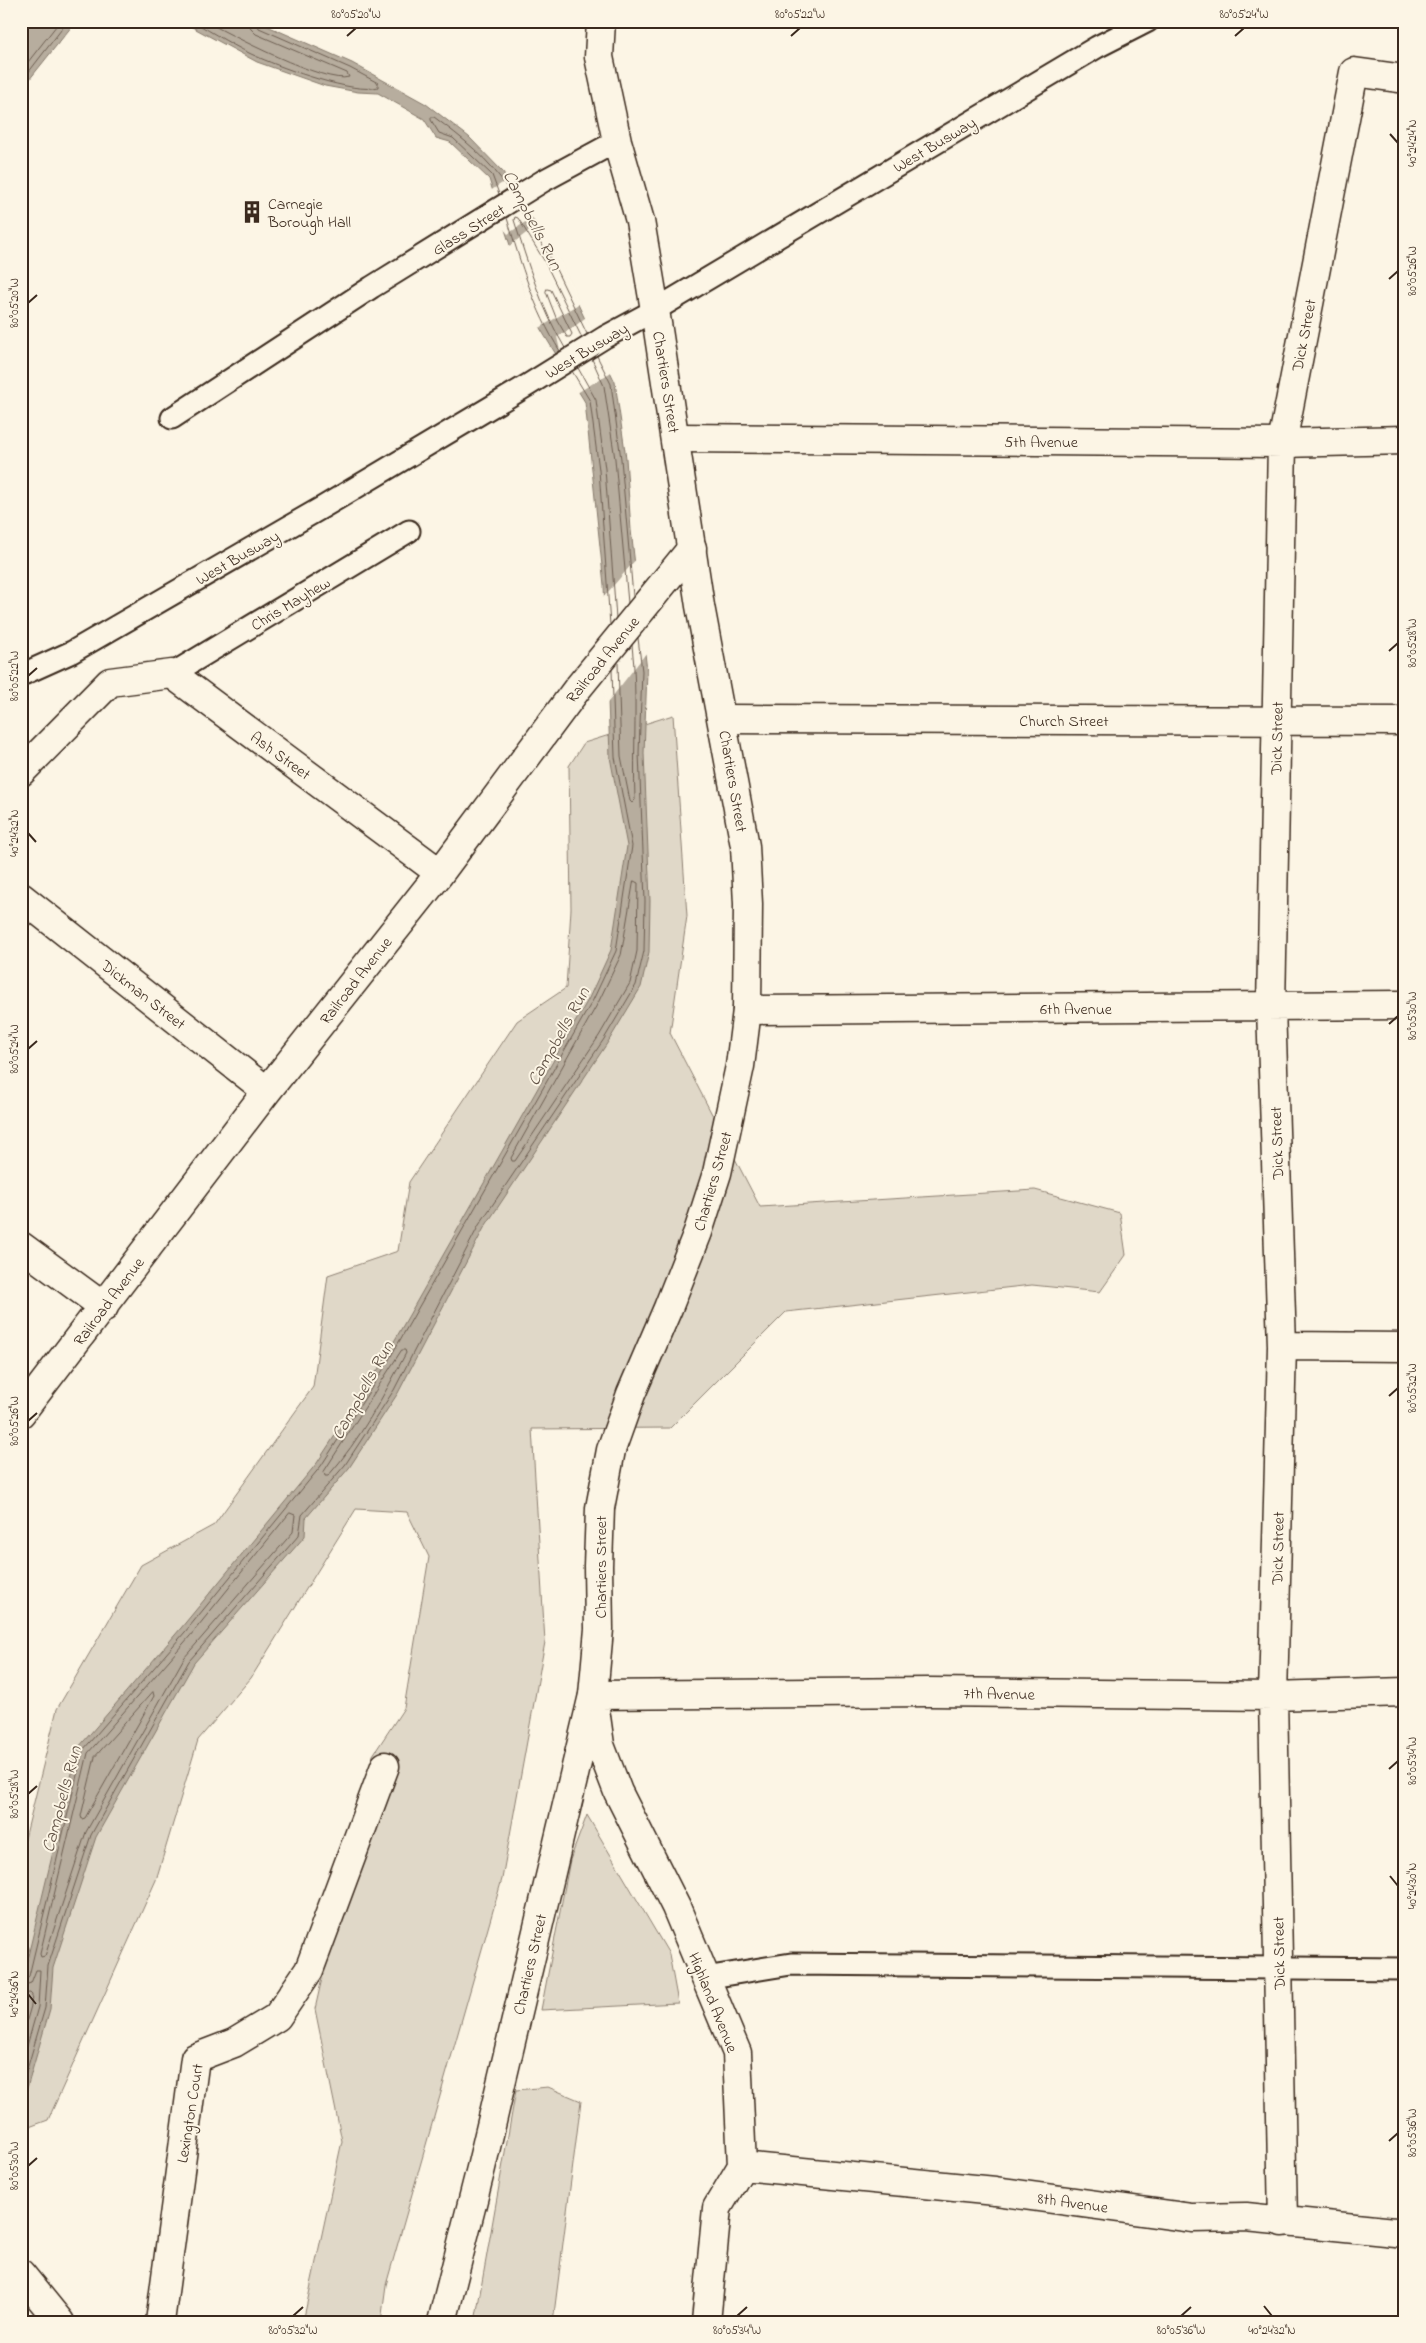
<svg xmlns="http://www.w3.org/2000/svg" width="1426" height="2343" viewBox="0 0 1426 2343" font-family="'Indie Flower',sans-serif">
<style>
.green{fill:#e0d8c8;stroke:#8e8173}
.water{fill:#b7ad9e;stroke:#85796b}
.pier{fill:#fcf5e5}
.lines{fill:none;stroke-linecap:round;stroke-linejoin:round}
.shore{stroke:#6d5e51;stroke-width:1}
.lane-casing{stroke:#3b2a1e;stroke-width:25}
.street-casing{stroke:#3b2a1e;stroke-width:31}
.primary-casing{stroke:#3b2a1e;stroke-width:31}
.lane{stroke:#fcf5e5;stroke-width:21}
.street{stroke:#fcf5e5;stroke-width:28}
.primary{stroke:#fcf5e5;stroke-width:28}
.ticks{fill:none;stroke:#3b2a1e;stroke-width:2}
.labels{text-anchor:middle;stroke-width:4;stroke-linejoin:round;paint-order:stroke}
.street-label{font-size:16px;fill:#3b2a1e;stroke:#fcf5e5}
.poi-label{font-size:16px;fill:#3b2a1e;stroke:#fcf5e5;text-anchor:start}
.water-label{font-size:18px;font-style:italic;fill:#605144;stroke:#fcf5e5}
.neatline{fill:none;stroke:#3b2a1e;stroke-width:2}
.ticks-label{font-size:12px;text-anchor:middle;fill:#3b2a1e}
</style>
<rect width="100%" height="100%" fill="#fcf5e5"/>
<filter id="ink" filterUnits="userSpaceOnUse"><feTurbulence type="fractalNoise" baseFrequency=".02" numOctaves="2"/><feDisplacementMap in="SourceGraphic" scale="10" xChannelSelector="R" yChannelSelector="G"/><feConvolveMatrix kernelMatrix="1 2 1 2 8 2 1 2 1" color-interpolation-filters="sRGB"/></filter>
<g filter="url(#ink)">
<path class="green" d="M673 715 687 916 670 1033 760 1207 1035 1190 1120 1213 1126 1255 1100 1292 1032 1285 786 1312 670 1428 532 1429 545 1642 502 1879 386 2285 381 2322H303L342 2141 315 2009 373 1755 404 1708 429 1557 407 1512 356 1509 251 1678 198 1740 156 1880 48 2120 21 2130V1855L57 1709 141 1565 214 1525 313 1387 328 1275 398 1251 409 1182 517 1021 566 988 571 909 569 766 584 743Z
M587 1815 669 1954 678 2003 541 2010 570 1860Z
M548 2087 581 2101 553 2322H475L516 2090Z"/>
<path class="water" d="M21 21H76L21 90Z
M181 21H256L352 63 426 104 469 137 503 172 555 256 615 382 626 458 631 530 647 671 644 753 650 901 649 952 641 987 608 1042 484 1228 398 1393 349 1468 306 1518 305 1536 194 1663 96 1837 53 1968 50 2009 27 2088 21 2116V1985L78 1748 181 1628 317 1463 379 1368 589 998 611 950 627 846 610 757 604 585 585 402 540 328 522 283 489 179 450 142 436 138 424 119 378 93 358 92 325 86 257 62Z"/>
<path class="pier" d="M510 178 534 216 508 234 502 227 490 191Z
M538 224 557 255 580 303 538 329 508 247Z
M586 317 613 371 577 393 565 374 557 337 574 327Z
M637 558 647 652 605 706 602 599Z"/>
<g class="lines">
<path class="shore" d="M192 21C214 33 236 48 260 58 283 68 355 95 378 87V83L350 68 259 28 256 21
M205 21C229 34 326 85 349 77L347 73 256 34 251 29 249 21
M21 71 60 21
M21 82 68 21
M499 194 492 175 453 138 439 133 431 120V117H434C462 138 490 159 508 189
M520 209 551 259 587 334
M507 218C521 264 534 310 560 351
M547 289 551 290 572 334 570 337H567L557 320 546 292Z
M565 348C541 308 528 264 514 220L515 217 518 218 545 262 582 338
M597 356 611 384 621 459 633 596
M592 359 604 386 615 459 628 603
M578 368 596 400 605 469 616 618
M572 371 590 401 599 470 610 625
M618 663 621 756 630 801 632 803 635 800C633 749 638 696 632 645
M634 881 638 883 637 951 630 983 599 1036 515 1161H512L511 1158 598 1003 621 955Z
M402 1350H405L406 1353C384 1395 360 1440 328 1476H325L324 1472Z
M290 1513 295 1515 293 1532 184 1658 86 1832 45 1956 41 1957 40 1954 88 1753 190 1636Z
M153 1692 154 1696 85 1818 82 1819 81 1816 95 1757Z
M21 1980 26 1979 29 1976 83 1750 185 1632 321 1466 383 1370 593 1000 616 951 632 846 615 757 612 670
M21 1986 31 1983 36 1970H40L38 2007 21 2067
M21 1994 30 1993 32 1995 31 2006 21 2040
M21 2090 45 2008 48 1966 91 1835 189 1661 299 1535 302 1515 345 1465 394 1390 479 1225 604 1039 636 985 644 951 645 901 639 753 642 671 638 638"/>
<defs>
<path id="lane" d="M172 418 372 287 543 181 617 141
M172 674 409 531
M21 675 72 652 323 507 528 385 605 337 655 310 1097 47 1148 21
M705 1978 791 1964 1405 1969"/>
<path id="street" d="M676 438 1282 443 1405 440
M723 719 1405 721
M21 772 110 682 172 674 440 873
M21 897 267 1091
M747 1010 1405 1005
M21 1246 104 1307
M1282 1346 1405 1347
M21 1413 267 1091 440 873 577 689 692 548
M742 2166 995 2191 1192 2218 1246 2217 1405 2233
M1283 2222 1273 1696 1282 1346 1271 1007 1282 443 1354 72 1405 79
M21 2274 60 2322
M160 2322 195 2058 234 2043 277 2017 309 1970 385 1766
M706 2322 717 2208 742 2166 737 2053 676 1907 618 1792 600 1745 593 1695 929 1692 1273 1696 1405 1692"/>
<path id="primary" d="M442 2322 481 2168 593 1695 599 1629 598 1566 600 1508 611 1450 631 1394 668 1308 698 1232 717 1173 740 1066 747 1010 748 904 745 846 700 606 655 310 640 221 617 141 599 57 601 21"/>
</defs>
<use href="#lane" class="lane-casing"/>
<use href="#street" class="street-casing"/>
<use href="#primary" class="primary-casing"/>
<use href="#lane" class="lane"/>
<use href="#street" class="street"/>
<use href="#primary" class="primary"/>
</g>
</g>
<path class="ticks" d="M347 36 356 28M791 36 800 28M1235 36 1244 28M1390 134 1398 143M1389 279 1398 271M28 303 37 295M1389 651 1398 643M28 676 37 668M28 833 36 842M1389 1024 1398 1016M28 1049 37 1041M1389 1396 1398 1388M28 1421 37 1413M1389 1769 1398 1761M28 1794 37 1786M1390 1876 1398 1886M28 1994 36 2004M1389 2141 1398 2133M28 2166 37 2158M1264 2306 1272 2316M293 2316 303 2307M737 2316 747 2307M1181 2316 1191 2307"/>
<defs>
<symbol id="building-bare" viewBox="-9 -9 18 18"><path d="M-4-6H4V6H1V3H-1V6H-4ZM-2.5-4.3h1.7v1.8h-1.7ZM.8-4.3h1.7v1.8H.8ZM-2.5-1h1.7V.8h-1.7ZM.8-1h1.7V.8H.8Z" fill="#3b2a1e" stroke="#fcf5e5" stroke-width="2.5" paint-order="stroke"/></symbol>
</defs>
<g fill-rule="evenodd">
<use href="#building-bare" x="236" y="196" width="32" height="32"/>
</g>
<g class="labels">
<g class="street-label">
<text transform="translate(934 144) rotate(-31)" y="6">West Busway</text>
<text transform="translate(468 229) rotate(-32)" y="6">Glass Street</text>
<text transform="translate(1303 335) rotate(-79)" y="6">Dick Street</text>
<text transform="translate(586 350) rotate(-31)" y="6">West Busway</text>
<text transform="translate(667 382) rotate(81)" y="6">Chartiers Street</text>
<text x="1041" y="447">5th Avenue</text>
<text transform="translate(237 557) rotate(-30)" y="6">West Busway</text>
<text transform="translate(290 603) rotate(-31)" y="6">Chris Mayhew</text>
<text transform="translate(602 659) rotate(-51)" y="6">Railroad Avenue</text>
<text x="1064" y="726">Church Street</text>
<text transform="translate(1276 738) rotate(-89)" y="6">Dick Street</text>
<text transform="translate(281 755) rotate(36)" y="6">Ash Street</text>
<text transform="translate(734 781) rotate(80)" y="6">Chartiers Street</text>
<text transform="translate(355 980) rotate(-52)" y="6">Railroad Avenue</text>
<text transform="translate(144 994) rotate(38)" y="6">Dickman Street</text>
<text x="1076" y="1014">6th Avenue</text>
<text transform="translate(1276 1143) rotate(-92)" y="6">Dick Street</text>
<text transform="translate(712 1181) rotate(-74)" y="6">Chartiers Street</text>
<text transform="translate(108 1301) rotate(-53)" y="6">Railroad Avenue</text>
<text transform="translate(1277 1548) rotate(-89)" y="6">Dick Street</text>
<text transform="translate(600 1567) rotate(-90)" y="6">Chartiers Street</text>
<text transform="translate(999 1693) rotate(1)" y="6">7th Avenue</text>
<text transform="translate(1278 1953) rotate(-91)" y="6">Dick Street</text>
<text transform="translate(529 1964) rotate(-77)" y="6">Chartiers Street</text>
<text transform="translate(714 2002) rotate(68)" y="6">Highland Avenue</text>
<text transform="translate(189 2113) rotate(-81)" y="6">Lexington Court</text>
<text transform="translate(1073 2202) rotate(8)" y="6">8th Avenue</text>
</g>
<g class="poi-label">
<text x="268" y="209">Carnegie<tspan x="268" dy="18">Borough Hall</tspan></text>
</g>
<g class="water-label">
<text transform="translate(533 220) rotate(63)" y="6">Campbells Run</text>
<text transform="translate(558 1036) rotate(-61)" y="6">Campbells Run</text>
<text transform="translate(362 1390) rotate(-61)" y="6">Campbells Run</text>
<text transform="translate(61 1799) rotate(-75)" y="6">Campbells Run</text>
</g>
</g>
<rect width="1426" height="2343" fill="none" stroke="#fcf5e5" stroke-width="55"/>
<rect x="28" y="28" width="1370" height="2288" class="neatline"/>
<g class="ticks-label">
<text x="356" y="18">80°05'20"W</text>
<text x="800" y="18">80°05'22"W</text>
<text x="1244" y="18">80°05'24"W</text>
<text transform="translate(1412 143) rotate(-90)" y="4">40°24'24"N</text>
<text transform="translate(1412 271) rotate(-90)" y="4">80°05'26"W</text>
<text transform="translate(14 303) rotate(-90)" y="4">80°05'20"W</text>
<text transform="translate(1412 643) rotate(-90)" y="4">80°05'28"W</text>
<text transform="translate(14 676) rotate(-90)" y="4">80°05'22"W</text>
<text transform="translate(14 833) rotate(-90)" y="4">40°24'32"N</text>
<text transform="translate(1412 1016) rotate(-90)" y="4">80°05'30"W</text>
<text transform="translate(14 1049) rotate(-90)" y="4">80°05'24"W</text>
<text transform="translate(1412 1388) rotate(-90)" y="4">80°05'32"W</text>
<text transform="translate(14 1421) rotate(-90)" y="4">80°05'26"W</text>
<text transform="translate(1412 1761) rotate(-90)" y="4">80°05'34"W</text>
<text transform="translate(14 1794) rotate(-90)" y="4">80°05'28"W</text>
<text transform="translate(1412 1886) rotate(-90)" y="4">40°24'30"N</text>
<text transform="translate(14 1994) rotate(-90)" y="4">40°24'36"N</text>
<text transform="translate(1412 2133) rotate(-90)" y="4">80°05'36"W</text>
<text transform="translate(14 2166) rotate(-90)" y="4">80°05'30"W</text>
<text x="293" y="2334">80°05'32"W</text>
<text x="737" y="2334">80°05'34"W</text>
<text x="1181" y="2334">80°05'36"W</text>
<text x="1272" y="2334">40°24'32"N</text>
</g>
</svg>
